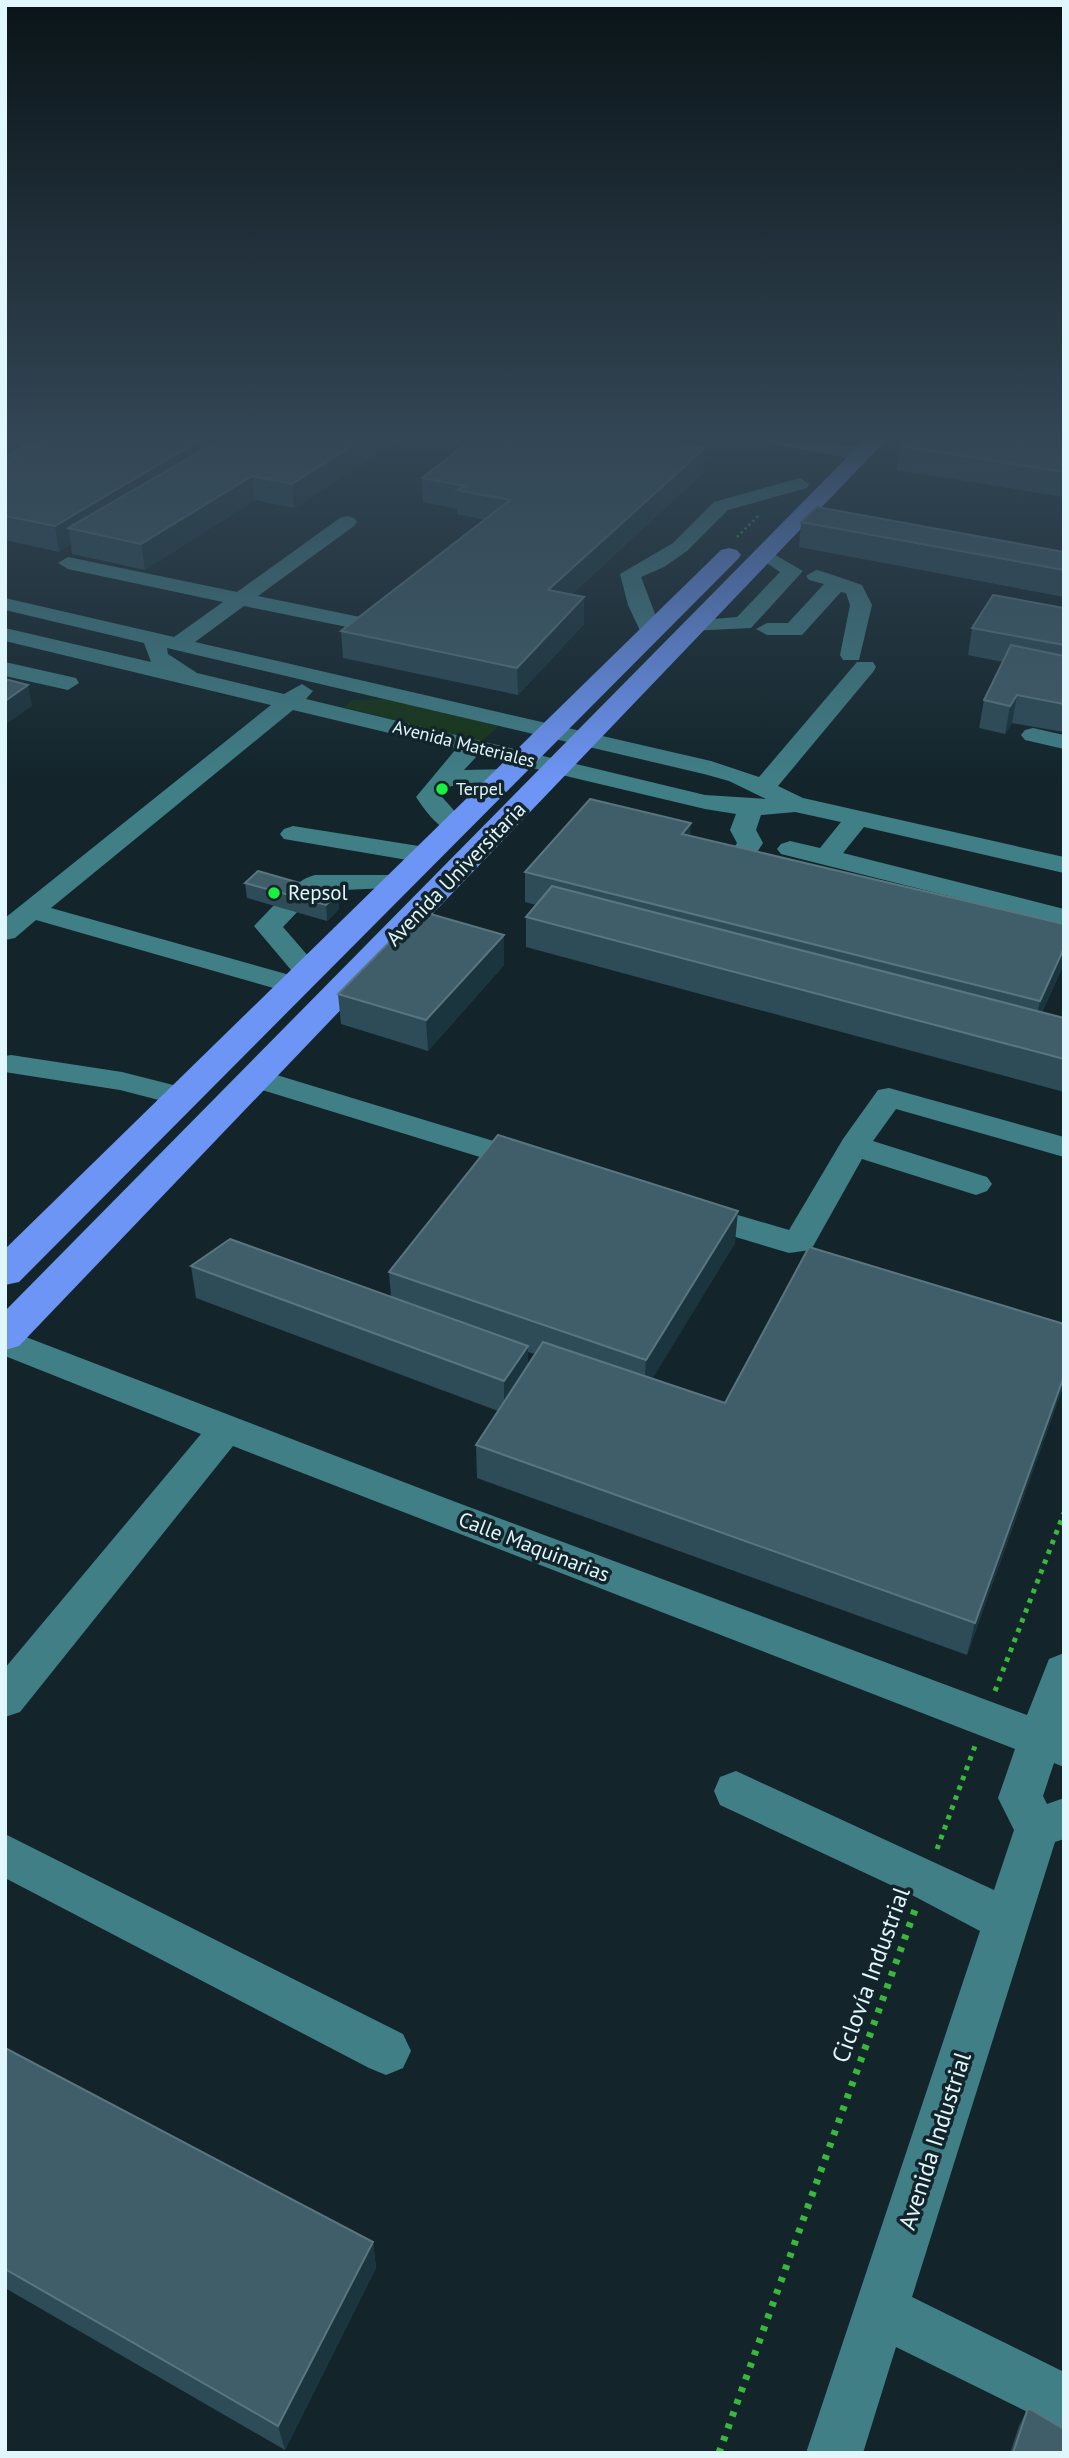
<svg xmlns="http://www.w3.org/2000/svg" width="1069" height="2458" viewBox="0 0 1069 2458" font-family="'PT Sans',sans-serif">
<style>
.green{fill:#163518}
.lines{fill:none;stroke-linecap:round;stroke-linejoin:round}
.path-far2{stroke:#39b83c;stroke-width:2.5;stroke-dasharray:2 3.5;stroke-linecap:butt}
.path-far1{stroke:#39b83c;stroke-width:5;stroke-dasharray:4.5 6;stroke-linecap:butt}
.path{stroke:#39b83c;stroke-width:7;stroke-dasharray:5 8;stroke-linecap:butt}
.minor{fill:#417f87;fill-rule:evenodd}
.major{fill:#6d95f6;fill-rule:evenodd}
.wall{fill:#2d4c57;fill-rule:evenodd}
.shaded-wall{fill:#1b353e}
.building{fill:#405e69;stroke:#597680;stroke-width:2}
.poi-dot{fill:#17f13f;stroke:#13252b;stroke-width:2.5}
.labels{text-anchor:middle;stroke-width:7;stroke-linejoin:round;paint-order:stroke}
.far-street-label{font-size:18px;fill:#dff7fd;stroke:#13252b}
.far-poi-label{font-size:18px;fill:#dff7fd;stroke:#13252b;text-anchor:start}
.street-label{font-size:21px;fill:#dff7fd;stroke:#13252b}
.poi-label{font-size:21px;fill:#dff7fd;stroke:#13252b;text-anchor:start}
.near-street-label{font-size:24px;fill:#dff7fd;stroke:#13252b}
</style>
<rect width="100%" height="100%" fill="#13252b"/>
<path class="green" d="M386 699 499 726 481 742 344 707 353 700Z"/>
<g class="lines">
<path class="path-far2" d="M737 537 758 516"/>
<path class="path-far1" d="M995 1691 1064 1513
M937 1849 975 1746"/>
<path class="path" d="M719 2453 915 1910"/>
<path class="minor" d="M33 440H55L5 467V455Z
M768 440C789 440 857 440 870 455L861 460 777 445Z
M800 478 809 484 807 488 728 510 687 551 664 567 641 577 662 632 651 638 643 637 628 605 620 574 673 543 714 502Z
M347 516 354 518 357 522 354 526 258 596 360 617 363 622 360 627 352 628 244 606 195 642 711 761 759 777 857 662H873L876 667 873 672 778 786 803 798 1064 857V873L864 827 843 853 1064 909V925L781 854 777 849 781 844 790 841 820 848 841 822 795 812 761 815 756 830 763 843 742 876H724L720 870 737 843 730 830 736 814 705 809 478 755 464 770 516 769 519 774 516 779 507 781 451 786 442 797 468 826 464 831C443 837 427 813 416 797L456 749 293 710 51 908 297 977 254 926 276 903 287 901 285 898C292 887 302 878 315 875H409L413 881 409 887 322 891 307 904 297 906 300 909 283 927 322 972 318 978 305 980 308 985 304 991 294 994 284 991 36 920 15 938 5 940V918L271 705 5 641V628L151 662 144 643 5 610V598L174 637 223 602 68 569 58 563 68 557 237 592 340 518ZM167 648 704 774 729 781 766 799 705 795 306 699 313 691 302 684 284 694 197 673 168 654Z
M765 549 803 571 751 628 688 631 685 626 688 621 737 617 780 572 755 555Z
M816 570C833 574 846 580 862 585L872 605 859 660H843L840 655 850 605 846 593 841 592 802 635H767L756 629 767 623H788L824 584 809 580 806 576Z
M5 662 76 678 79 683 68 690 5 676Z
M1033 728 1064 735V749L1025 740 1021 735 1025 730Z
M293 826 425 847 434 849 438 855 434 861 425 863 284 839 280 834 284 829Z
M11 1055 122 1072 193 1090 197 1097 193 1104 182 1106 120 1090 11 1073 5 1072V1056Z
M257 1069 540 1155 545 1162 540 1169 529 1172 246 1085 242 1078 246 1071Z
M889 1088 1064 1137V1157L896 1109 873 1141 987 1177 992 1184 987 1191 976 1195 862 1159 811 1250 789 1253 682 1221 678 1213 682 1205 694 1202 789 1230 843 1139 878 1090Z
M5 1329 453 1501 1027 1715 1049 1659 1064 1653V1767L1054 1763 1043 1796 1047 1804 1064 1798V1839L1055 1842 912 2297 1064 2372V2430L896 2347 863 2453H806L980 1931 910 1894 720 1805 714 1791 720 1777 736 1771 994 1890 1014 1830 998 1798 1015 1749 233 1446 20 1712 5 1717V1668L201 1434 5 1356Z
M5 1834 403 2034 411 2051 403 2068 386 2075 369 2068 5 1878Z"/>
<path class="major" d="M864 440H886L19 1346 5 1350V1311Z
M729 548 737 550 741 555 737 560 19 1282 5 1285V1249L721 550Z"/>
</g>
<path class="wall" d="M51 440H399L294 508 255 500 145 570 72 554 71 544 59 552 5 540V465Z
M471 440H696L689 446 704 472 571 595 584 597V624L518 695 343 658 341 631 485 520 457 514V509L423 502 422 478Z
M1064 440V497L897 470 900 446Z
M801 522 1064 552V597L799 547Z
M1064 608V732L1012 723 1005 734 979 728 984 700 1003 662 968 655 972 628Z
M691 836 1064 924V964L1042 1012 1064 1018V1092L526 947V917L536 905 525 902V872Z
M245 883 338 894 339 909 327 921 247 898Z
M504 965 428 1051 341 1024 338 994Z
M735 1243 652 1378 725 1403 1064 1324V1384L967 1655 477 1478 476 1445 498 1411 196 1298 191 1266 391 1297 389 1272ZM528 1352 535 1354 528 1365Z
M5 2048 373 2242 376 2268 285 2450 5 2288Z
M1028 2408 1064 2453H1010L1019 2426Z"/>
<path class="shaded-wall" d="M200 440H242L68 528 71 544 59 552 55 526Z
M361 440H399L294 508 292 484Z
M687 440H696L686 448Z
M705 448 704 472 548 616V590Z
M252 476 255 500 145 570 141 544Z
M584 597V624L518 695 517 668Z
M28 685 32 706 5 725V701Z
M1017 695 1012 723 1005 734 1010 706Z
M691 823 690 852 682 834Z
M338 894 339 909 327 921 326 905Z
M504 935V965L428 1051 426 1020Z
M1064 948V964L1033 1031 1040 1001Z
M738 1211 735 1243 644 1393 646 1360Z
M528 1346V1379L504 1413V1381Z
M1064 1376V1384L967 1655 975 1623Z
M373 2242 376 2268 285 2450 278 2426Z"/>
<path class="building" d="M51 440H200L55 526 5 516V465Z
M220 440H361L292 484 252 476 141 544 68 528Z
M471 440H657L705 448 548 590 584 597 517 668 341 631 510 500 457 490 465 486 422 478Z
M904 440H1064V472L900 446Z
M817 507 1064 552V570L801 522Z
M993 595 1064 608V645L972 628Z
M1011 645 1064 656V704L1017 695 1010 706 984 700Z
M5 679 28 685 5 701Z
M590 799 691 823 682 834 1064 924V948L1040 1001 525 872Z
M258 871 338 894 326 905 245 883Z
M552 886 1064 1018V1059L526 917Z
M420 911 504 935 426 1020 338 994Z
M498 1135 738 1211 646 1360 389 1272Z
M230 1239 528 1346 504 1381 191 1266Z
M809 1247 1064 1324V1376L975 1623 476 1445 543 1342 725 1403Z
M5 2048 373 2242 278 2426 5 2269Z
M1028 2408 1064 2429V2453H1013Z"/>
<linearGradient id="sky" x2="0" y2="1"><stop stop-color="#0a1418"/><stop offset="0.56" stop-color="#334655"/><stop offset="1" stop-color="#334655" stop-opacity="0"/></linearGradient>
<rect width="1069" height="784" fill="url(#sky)"/>
<g class="poi-dot">
<circle cx="442" cy="789" r="7"/>
<circle cx="274" cy="893" r="7"/>
</g>
<g class="labels">
<g class="far-street-label">
<text transform="translate(464 744) rotate(14)" y="6">Avenida Materiales</text>
</g>
<g class="far-poi-label">
<text x="456" y="795">Terpel</text>
</g>
<g class="street-label">
<text transform="translate(456 874) rotate(-46)" y="7">Avenida Universitaria</text>
<text transform="translate(534 1547) rotate(21)" y="7">Calle Maquinarias</text>
</g>
<g class="poi-label">
<text x="288" y="900">Repsol</text>
</g>
<g class="near-street-label">
<text transform="translate(871 1975) rotate(-70)" y="8">Ciclovía Industrial</text>
<text transform="translate(935 2141) rotate(-72)" y="8">Avenida Industrial</text>
</g>
</g>
<rect width="1069" height="2458" fill="none" stroke="#dff7fd" stroke-width="14"/>
</svg>
